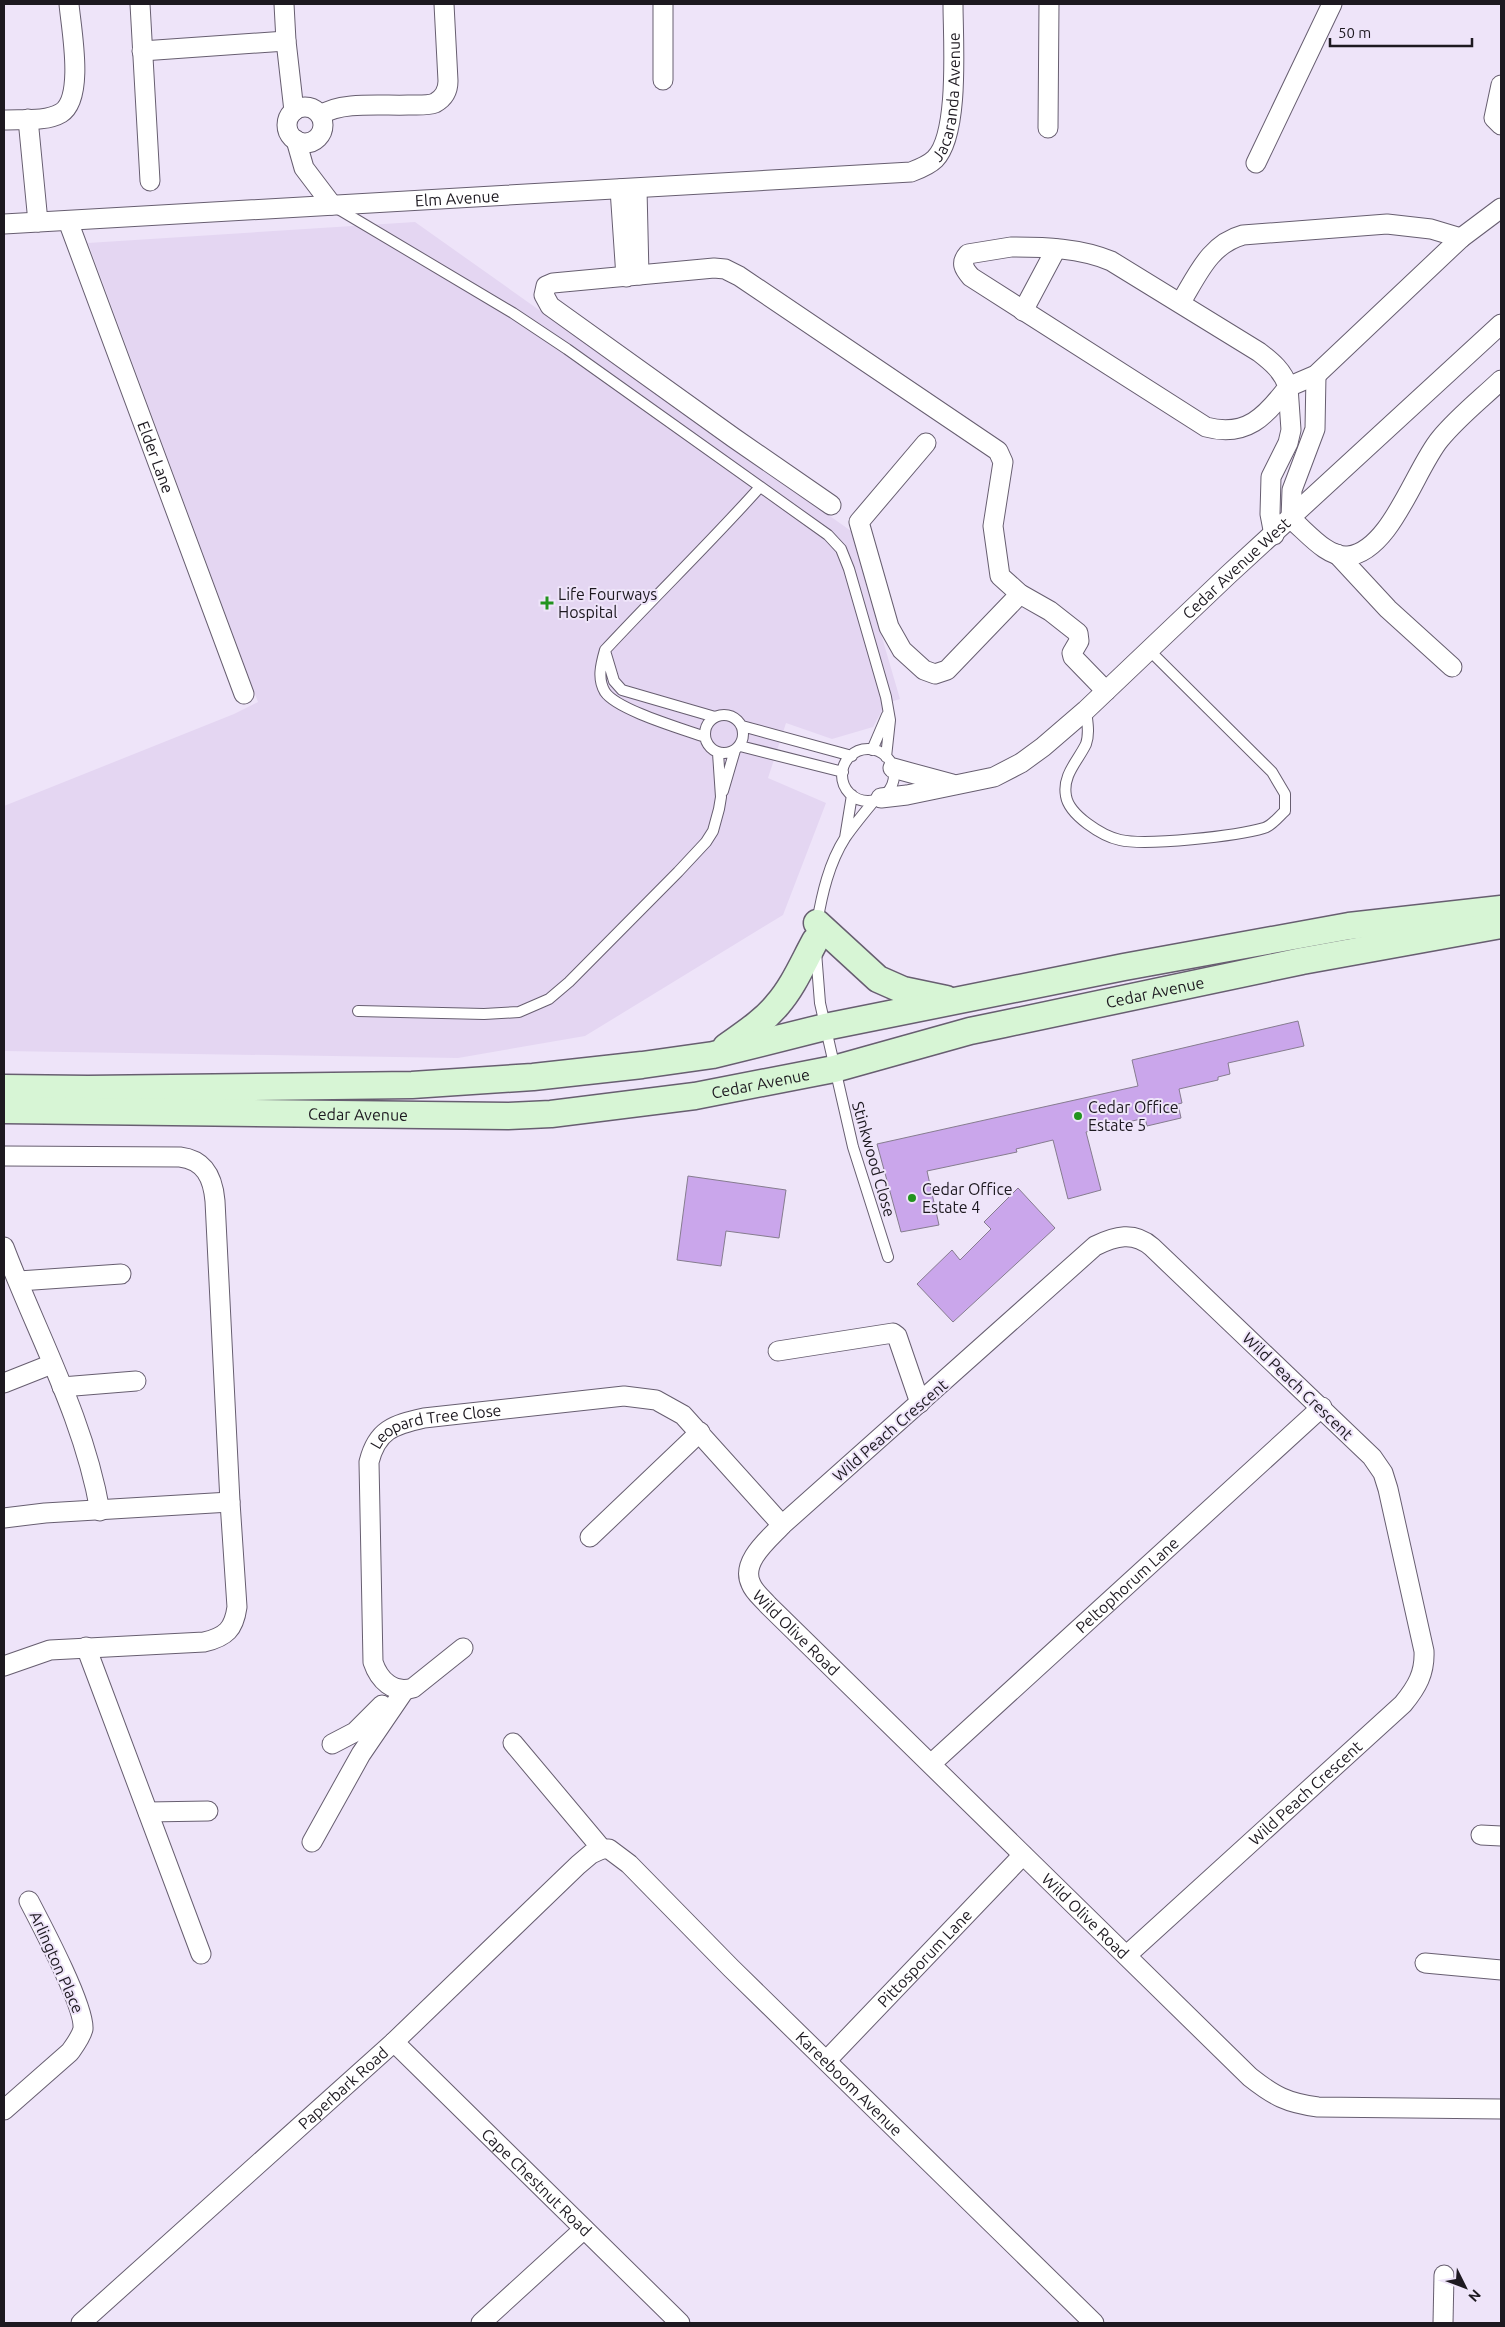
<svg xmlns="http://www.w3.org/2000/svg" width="1505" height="2327" viewBox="0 0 1505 2327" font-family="Ubuntu,sans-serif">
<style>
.built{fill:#e4d6f2}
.building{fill:#caa6eb;stroke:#867c8f}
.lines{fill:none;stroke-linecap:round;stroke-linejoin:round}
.lane-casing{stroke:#675e70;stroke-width:12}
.street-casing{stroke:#675e70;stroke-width:21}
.secondary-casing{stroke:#675e70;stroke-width:29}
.lane{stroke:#fff;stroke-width:10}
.street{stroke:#fff;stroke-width:19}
.secondary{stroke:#d7f5d5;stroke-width:26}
.poi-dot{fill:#22931e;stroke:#eee4f9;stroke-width:2}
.labels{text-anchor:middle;stroke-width:4;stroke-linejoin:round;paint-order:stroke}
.street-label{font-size:16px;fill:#1d1920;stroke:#eee4f9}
.poi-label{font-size:16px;fill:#1d1920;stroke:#eee4f9;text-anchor:start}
</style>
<rect width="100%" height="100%" fill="#eee4f9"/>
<path class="built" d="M415 222 851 531 900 699 886 703 873 727 832 739 786 723 768 778 826 803 783 915 585 1036 458 1058 4 1051V806L234 714 258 702 88 243Z"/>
<path class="building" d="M1298 1021 1304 1046 1228 1063 1230 1074 1218 1077V1080L1179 1089 1182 1103 1178 1104 1181 1118 1147 1126 1145 1118 1086 1132 1101 1190 1068 1199 1053 1140 1016 1149 1017 1152 927 1171 939 1225 901 1232 877 1144 1138 1086 1132 1060Z
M688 1176 786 1190 779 1238 726 1231 721 1266 677 1260Z
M1018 1188 1055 1228 953 1322 917 1284 952 1250 960 1260 991 1229 984 1222Z"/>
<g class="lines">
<defs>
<path id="lane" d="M335 207 513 313 567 349 828 535 841 549 849 569 886 697 890 720 886 757
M605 651 614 681 622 690 715 717
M1086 710C1087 720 1090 733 1086 744 1078 761 1062 775 1066 796 1069 815 1102 836 1120 840 1147 846 1237 836 1264 828 1272 826 1279 816 1285 811V794L1272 772 1149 650
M705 734a19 19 0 1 1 38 0a19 19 0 1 1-38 0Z
M742 726 852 756
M705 737C683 729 617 710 605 692 597 679 601 664 605 650 656 595 710 543 760 487
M740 746 843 772
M842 775a26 26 0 1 1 52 0a26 26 0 1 1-52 0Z
M872 750 887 715
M723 791 735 750
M845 838 852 795
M817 923C822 894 829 863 845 838 854 825 864 813 874 801
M816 952 820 1003 853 1147 888 1257
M358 1011 484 1014 519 1012 549 999 569 982 678 872 706 842 713 831 719 809 721 797 718 753"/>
<g id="street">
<path d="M140 4 150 181"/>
<path d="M284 4 286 41 294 111"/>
<path d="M142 51 286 41"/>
<path d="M663 80V4"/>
<path d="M1501 85 1494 118 1501 125"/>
<circle cx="305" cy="125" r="18"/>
<path d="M321 115C340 101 384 106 408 105 416 105 427 106 435 103 444 98 448 90 448 81L444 4"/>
<path d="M28 119 38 222"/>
<path d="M4 120C21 119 46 122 61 113 85 98 71 28 69 4"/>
<path d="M1048 128 1049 4"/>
<path d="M296 140 304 168 332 205"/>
<path d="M1256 163 1332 4"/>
<path d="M620 189 626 277"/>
<path d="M637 189 639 275"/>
<path id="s1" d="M68 221 244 694"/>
<path id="s2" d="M4 224 911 172C919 169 929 165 935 159 960 134 953 39 953 4"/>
<path d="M1461 238 1501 208"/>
<path d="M1011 247C1045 247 1080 248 1111 261L1259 352C1272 362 1283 371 1288 387 1266 416 1246 438 1206 427L971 277C964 269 960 263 968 254Z"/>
<path d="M1181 302C1198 274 1210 244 1243 235L1387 224 1431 229 1461 238 1316 375 1288 387 1291 430 1288 443 1271 477 1270 514 1274 535"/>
<path d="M1023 311 1056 249"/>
<path d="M1316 375 1315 429 1292 490 1291 519C1306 531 1327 558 1348 556 1391 551 1415 469 1440 439 1458 417 1481 399 1501 380"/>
<path d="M926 443 859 522 889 627 902 650 924 670 935 674 947 670 1020 594"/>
<path d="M831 505 734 438 550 306 544 295 546 286 553 283 714 268 725 269 739 276 998 451 1003 462 993 526 1000 576 1020 594 1050 611 1078 633 1079 641 1072 653 1073 657 1106 691"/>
<path d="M1337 554 1388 609 1452 667"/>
<path d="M893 768 952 784"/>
<path id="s3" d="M881 798 907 795 994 777 1021 763 1043 747 1086 710 1228 575 1501 324"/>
<path d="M4 1156 180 1157C205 1160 213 1178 215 1201L230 1502 237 1607C234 1629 226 1637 204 1642L50 1650 4 1666"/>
<path d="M4 1247C37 1334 84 1418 100 1511"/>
<path d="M19 1281 121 1274"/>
<path d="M778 1351 893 1333 897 1336 920 1403"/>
<path d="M4 1383 52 1364"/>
<path d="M62 1387 136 1381"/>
<path d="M4 1518 45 1513 230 1502"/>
<path d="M590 1537 700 1432"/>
<path d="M86 1647 201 1954"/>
<path id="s4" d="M463 1648 413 1688C393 1694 379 1680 373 1662L369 1462C377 1430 393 1425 424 1418L624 1396 656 1400 683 1415 782 1525"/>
<path d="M513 1743 602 1849"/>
<path d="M332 1744 355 1732 382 1705"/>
<path id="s5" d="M932 1763 1322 1407"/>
<path d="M148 1812 208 1811"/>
<path d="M1481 1835 1501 1836"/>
<path d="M312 1842 361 1754 404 1691"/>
<path id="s6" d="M1127 1955 1403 1704C1417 1687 1425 1673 1424 1651L1388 1489 1383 1473 1372 1457 1152 1247C1134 1231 1115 1236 1095 1246L782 1525C769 1539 740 1562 751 1584 754 1592 762 1598 768 1605L1250 2077C1274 2096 1287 2103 1318 2107L1501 2109"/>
<path d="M1425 1963 1501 1970"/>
<path id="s7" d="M394 2042 680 2323"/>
<path id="s8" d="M827 2060 1023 1855"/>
<path d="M4 2110 70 2052C75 2045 81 2037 83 2029 85 2007 41 1924 29 1901"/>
<path id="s9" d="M81 2323 394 2042 578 1865 591 1854 602 1849H609L629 1864 731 1968 1094 2323"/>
<path d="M481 2323 584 2229"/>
<path d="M1443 2323 1444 2275"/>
</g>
<g id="secondary">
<path d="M817 923 878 979 903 990 946 999"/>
<path d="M726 1047C744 1034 763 1022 777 1005 793 987 803 963 815 941"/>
<path d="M4 1088 88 1089 412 1085 533 1077 642 1065 713 1055 825 1027 1124 967 1349 926 1501 909"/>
<path id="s10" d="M4 1110 508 1116 551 1114 695 1096 834 1069 970 1031 1004 1024 1302 961 1501 925"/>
</g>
</defs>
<use href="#lane" class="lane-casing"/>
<use href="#street" class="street-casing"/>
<use href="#secondary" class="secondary-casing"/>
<use href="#lane" class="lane"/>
<use href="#street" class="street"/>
<use href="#secondary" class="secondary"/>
</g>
<g class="poi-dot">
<path d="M544.5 595.5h5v5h5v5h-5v5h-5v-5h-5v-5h5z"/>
<circle cx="1078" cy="1116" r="5"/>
<circle cx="912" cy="1198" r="5"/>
</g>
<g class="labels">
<g class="street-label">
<text dy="6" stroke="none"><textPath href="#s2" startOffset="1001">Jacaranda Avenue</textPath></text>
<text dy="6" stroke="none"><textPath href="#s2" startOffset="454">Elm Avenue</textPath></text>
<text dy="6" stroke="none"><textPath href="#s1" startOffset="252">Elder Lane</textPath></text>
<text dy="6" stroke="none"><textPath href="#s3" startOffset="436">Cedar Avenue West</textPath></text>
<text dy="6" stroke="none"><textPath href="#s10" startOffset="1164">Cedar Avenue</textPath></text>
<text dy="6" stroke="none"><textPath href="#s10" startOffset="759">Cedar Avenue</textPath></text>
<text dy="6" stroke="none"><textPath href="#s10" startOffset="354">Cedar Avenue</textPath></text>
<text transform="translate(874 1159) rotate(74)" y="6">Stinkwood Close</text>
<text transform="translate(1298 1386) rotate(44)" y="6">Wild Peach Crescent</text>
<text transform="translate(890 1430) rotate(-41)" y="6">Wild Peach Crescent</text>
<text dy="6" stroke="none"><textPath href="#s4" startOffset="402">Leopard Tree Close</textPath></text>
<text dy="6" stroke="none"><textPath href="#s5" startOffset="264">Peltophorum Lane</textPath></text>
<text dy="6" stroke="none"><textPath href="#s6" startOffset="1556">Wild Olive Road</textPath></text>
<text dy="6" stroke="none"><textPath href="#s6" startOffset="241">Wild Peach Crescent</textPath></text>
<text dy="6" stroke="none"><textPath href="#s6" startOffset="1961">Wild Olive Road</textPath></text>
<text dy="6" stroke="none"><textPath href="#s8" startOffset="141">Pittosporum Lane</textPath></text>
<text transform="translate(57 1962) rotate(66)" y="6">Arlington Place</text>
<text dy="6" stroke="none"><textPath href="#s9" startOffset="1048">Kareeboom Avenue</textPath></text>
<text dy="6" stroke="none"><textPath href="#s9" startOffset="352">Paperbark Road</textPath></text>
<text dy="6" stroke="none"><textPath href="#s7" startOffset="200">Cape Chestnut Road</textPath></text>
</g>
<g class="poi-label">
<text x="558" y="600">Life Fourways<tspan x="558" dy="18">Hospital</tspan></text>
<text x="1088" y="1113">Cedar Office<tspan x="1088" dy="18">Estate 5</tspan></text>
<text x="922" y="1195">Cedar Office<tspan x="922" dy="18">Estate 4</tspan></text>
</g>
</g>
<rect width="1505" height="2327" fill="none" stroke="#1d1920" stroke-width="10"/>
<g transform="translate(1465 2287) rotate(132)" stroke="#eee4f9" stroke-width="4" paint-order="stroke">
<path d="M0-4L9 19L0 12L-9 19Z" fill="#1d1920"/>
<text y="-8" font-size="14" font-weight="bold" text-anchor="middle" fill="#1d1920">N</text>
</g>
<path d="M1330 38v8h142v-8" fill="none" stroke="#1d1920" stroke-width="2.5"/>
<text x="1338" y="38" font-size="15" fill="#1d1920" stroke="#eee4f9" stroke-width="4" paint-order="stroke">50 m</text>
</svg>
